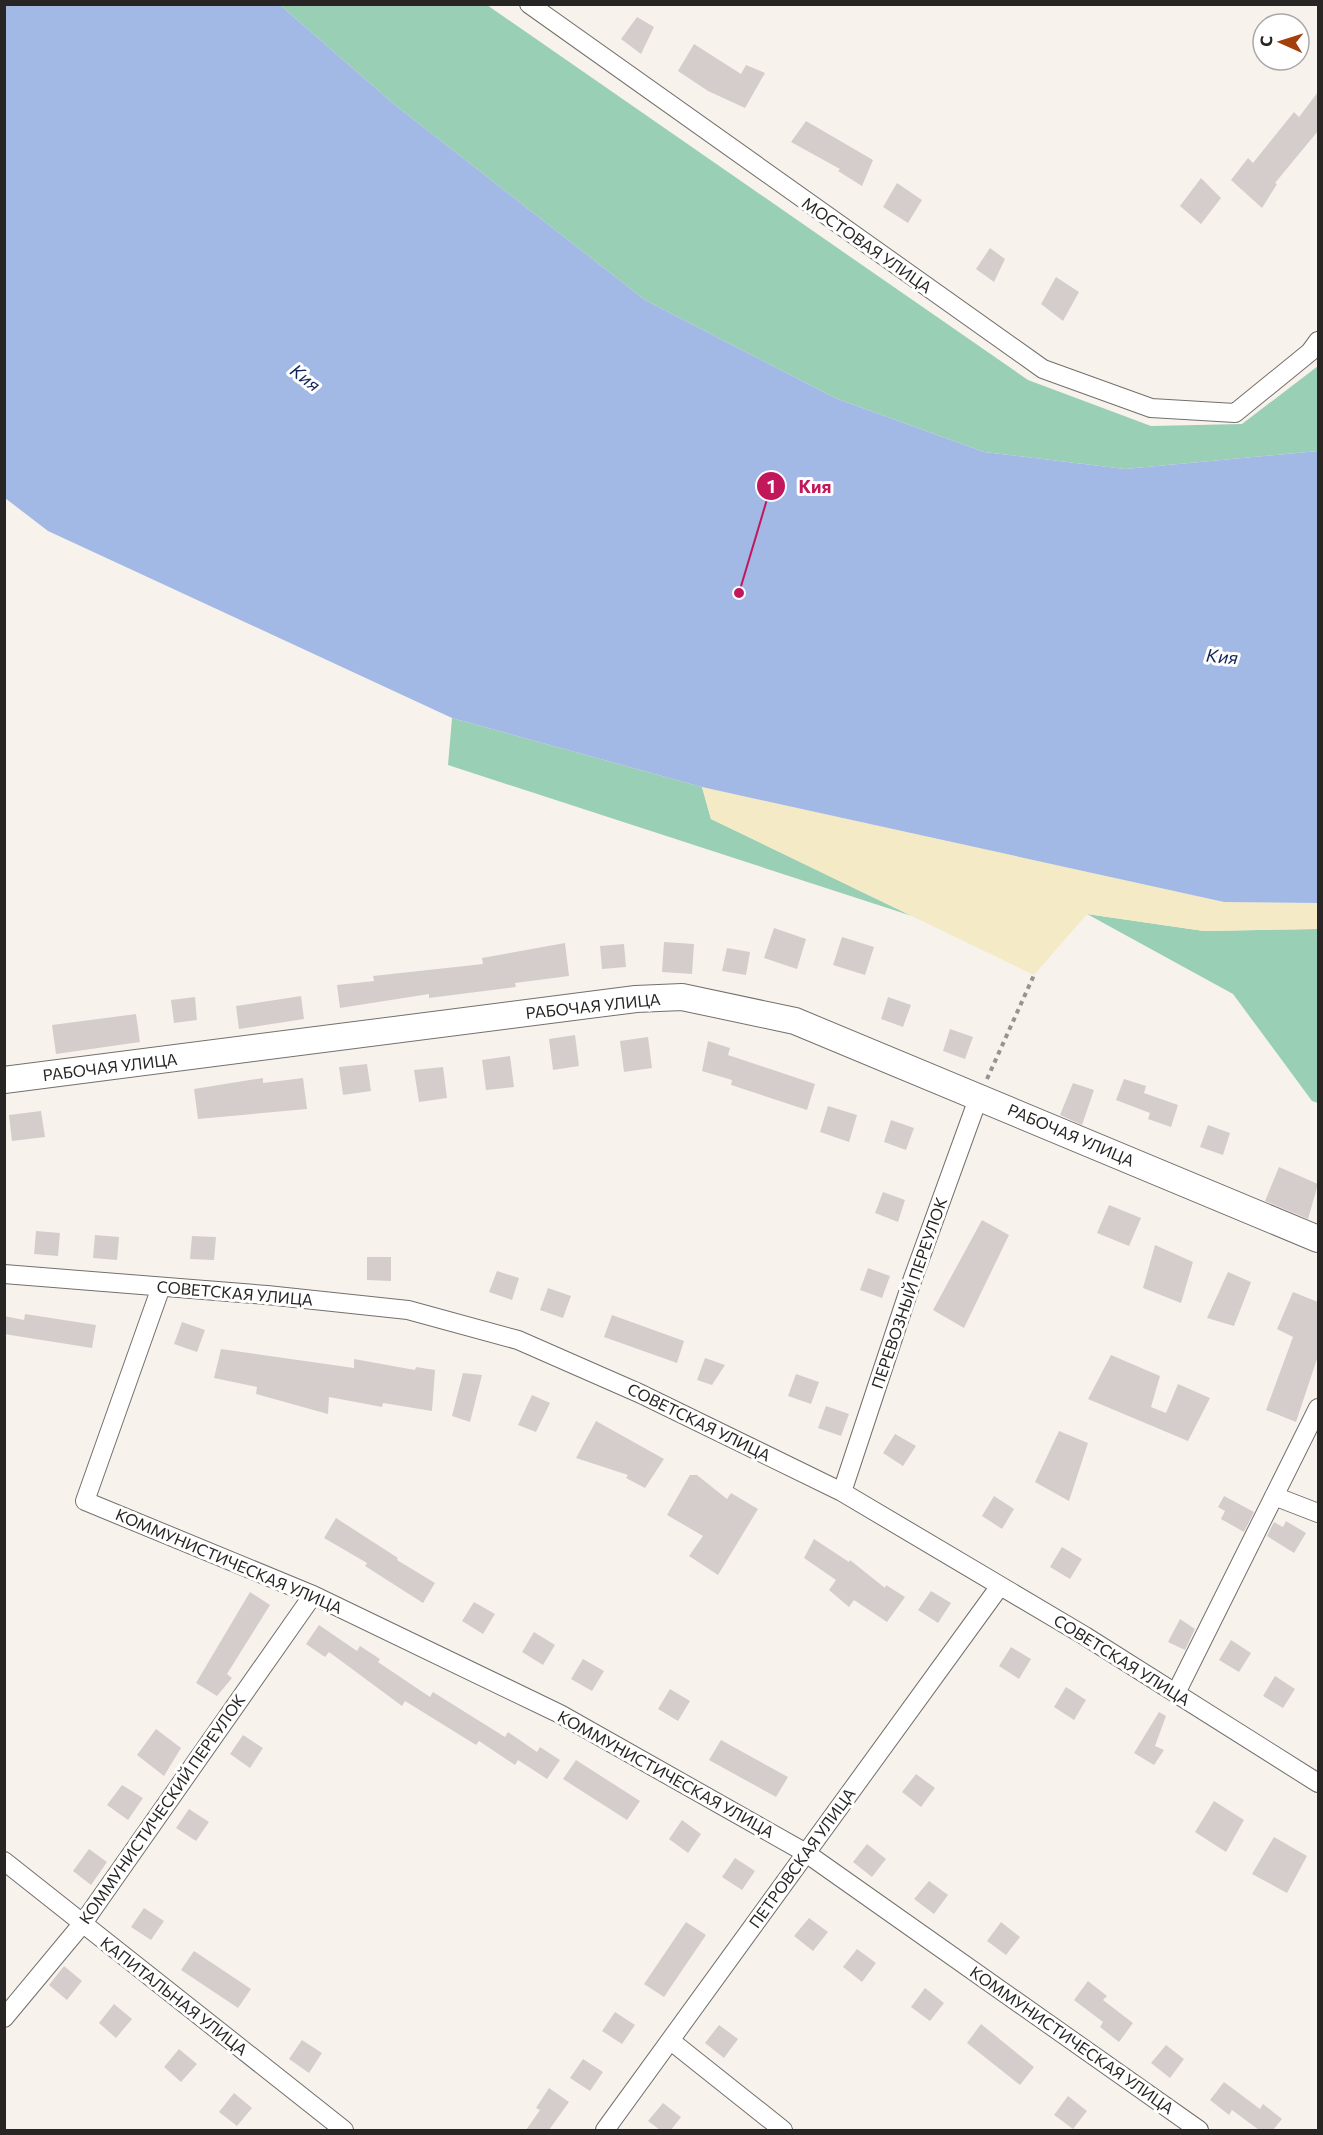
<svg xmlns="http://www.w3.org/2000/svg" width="1323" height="2135" viewBox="0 0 1323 2135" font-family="Commissioner,sans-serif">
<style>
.green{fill:#99cfb5}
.sand{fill:#f4eac5}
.water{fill:#a2b9e6}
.building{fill:#d5cdcc}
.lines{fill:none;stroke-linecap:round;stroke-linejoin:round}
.street-casing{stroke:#746f6b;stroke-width:20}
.secondary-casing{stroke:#746f6b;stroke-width:28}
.path{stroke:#97938f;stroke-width:4;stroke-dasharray:4.5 4.5;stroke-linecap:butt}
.street{stroke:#fff;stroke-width:18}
.secondary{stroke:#fff;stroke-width:26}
.labels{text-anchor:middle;stroke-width:6;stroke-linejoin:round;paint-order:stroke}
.street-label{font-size:16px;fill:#282624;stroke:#fff}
.water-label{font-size:18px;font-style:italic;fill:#10255a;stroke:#fff}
.leader{fill:none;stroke:#c2185b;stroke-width:2}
.callout-dot{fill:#c2185b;stroke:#fff;stroke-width:2}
.mark-label{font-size:18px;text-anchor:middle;font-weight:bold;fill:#fff}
.callout-label{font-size:18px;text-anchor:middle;font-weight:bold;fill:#c2185b;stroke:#fff;stroke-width:6;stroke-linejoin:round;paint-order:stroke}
</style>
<rect width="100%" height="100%" fill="#f8f2ed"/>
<path class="green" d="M280 5H487L1028 380 1151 426 1242 424 1318 366V451L1125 469 984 452 835 398 645 300 395 105Z
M452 718 702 787 711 819 912 916 448 765Z
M1087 914 1204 931 1318 929V1103L1312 1101 1233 994Z"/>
<path class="sand" d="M702 787 1224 902 1318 903 1317 929 1204 931 1087 914 1034 975 711 819Z"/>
<path class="water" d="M4 5H280L395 105 645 300 835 398 984 452 1125 469 1318 451V903L1224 902 702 787 452 718 48 531 5 498Z"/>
<path class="building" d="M637 17 654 27 641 54 621 39Z
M694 44 741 74 746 65 765 73 745 108 708 91 678 71Z
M1318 92V131L1275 183 1277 184 1262 208 1231 180 1248 158 1253 163 1294 112 1299 117Z
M806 121 873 160 862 186 838 171 840 169 791 142Z
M1201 178 1221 198 1201 224 1180 206Z
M897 183 922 200 908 223 883 207Z
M990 248 1005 259 994 282 976 269Z
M1056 277 1079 292 1063 321 1041 304Z
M774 928 806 939 797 969 764 958Z
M842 937 874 947 865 975 833 965Z
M664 942 694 944 692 974 662 972Z
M565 943 569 976 515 983 516 987 429 998V994L340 1008 337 985 374 981 373 976 483 964 482 958Z
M624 944 626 967 602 969 600 946Z
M727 948 750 952 746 975 722 971Z
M301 996 304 1019 239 1029 236 1006Z
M195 997 197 1020 174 1023 171 1000Z
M888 997 911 1005 903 1027 881 1019Z
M136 1014 140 1042 56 1054 52 1025Z
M950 1029 973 1037 965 1059 943 1051Z
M575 1035 579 1066 553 1070 549 1039Z
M648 1037 652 1068 624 1072 620 1041Z
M708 1041 730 1048 728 1055 815 1084 807 1110 731 1085 732 1080 702 1071Z
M510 1056 514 1087 486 1090 482 1060Z
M367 1064 371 1091 343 1095 339 1067Z
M443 1067 447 1098 419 1102 414 1070Z
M263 1078V1083L303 1078 307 1109 198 1119 194 1089Z
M1124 1079 1146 1086 1144 1093 1178 1105 1171 1127 1148 1119 1150 1113 1116 1100Z
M1073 1083 1094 1090 1082 1125 1060 1115Z
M828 1106 857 1115 849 1142 820 1132Z
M41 1111 45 1137 12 1141 9 1115Z
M891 1120 914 1128 906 1150 884 1142Z
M1208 1125 1230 1133 1223 1155 1200 1147Z
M1279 1167 1318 1184 1308 1219 1265 1201Z
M883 1192 905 1200 898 1222 875 1213Z
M1109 1205 1141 1218 1129 1246 1097 1233Z
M982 1220 1009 1235 964 1328 933 1310Z
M36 1231 60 1233 58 1256 34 1254Z
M95 1235 119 1237 117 1260 93 1258Z
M192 1236 216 1237 214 1260 190 1259Z
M1155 1245 1193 1262 1181 1303 1143 1288Z
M367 1257H391V1281L367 1280Z
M868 1268 890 1276 882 1298 860 1290Z
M497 1271 519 1278 512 1300 489 1292Z
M1228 1272 1251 1282 1234 1326 1207 1318Z
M548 1288 571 1296 563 1318 540 1310Z
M1293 1292 1318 1302V1356L1296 1422 1266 1410 1293 1337 1277 1329Z
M25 1314 96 1325 92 1348 4 1334V1316L24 1320Z
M612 1315 684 1341 677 1363 604 1337Z
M182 1322 205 1330 197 1352 174 1344Z
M221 1349 354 1368V1359L415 1370 416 1367 435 1370 432 1411 383 1403 382 1407 329 1397 328 1414 256 1394 257 1387 214 1378Z
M1111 1355 1160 1376 1151 1407 1166 1413 1178 1384 1210 1398 1188 1441 1088 1399Z
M705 1358 725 1365 712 1385 697 1380Z
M463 1373 482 1375 470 1422 452 1416Z
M796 1374 819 1382 811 1404 788 1396Z
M532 1395 550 1403 536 1432 518 1425Z
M826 1406 849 1414 841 1436 818 1428Z
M596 1421 664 1459 645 1488 626 1478 628 1475 576 1458Z
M1059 1431 1088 1443 1069 1501 1035 1482Z
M895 1434 916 1446 903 1466 883 1453Z
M690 1475H697L727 1499 731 1493 758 1509 718 1575 689 1556 703 1536 667 1515Z
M994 1496 1014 1509 1002 1529 982 1516Z
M1224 1496 1254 1512 1244 1532 1221 1519 1225 1511 1218 1507Z
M336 1518 398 1558 397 1560 435 1583 423 1603 365 1566 367 1563 324 1538Z
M1286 1521 1306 1533 1294 1553 1267 1536 1274 1522 1283 1527Z
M814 1539 849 1562 850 1560 885 1588 886 1585 905 1597 887 1622 854 1600 849 1607 829 1590 836 1580 804 1558Z
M1062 1547 1082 1559 1070 1579 1050 1567Z
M931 1591 951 1603 938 1623 918 1610Z
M250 1592 270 1605 227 1674 232 1678 217 1696 196 1683Z
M474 1602 495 1614 483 1634 462 1621Z
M1180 1619 1195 1629 1185 1650 1168 1642Z
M319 1625 357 1651 360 1646 380 1659 378 1662 430 1697 433 1692 505 1737 508 1732 537 1752 540 1747 560 1760 547 1779 518 1760 515 1765 479 1741 476 1745 405 1701 402 1706 329 1652 325 1657 306 1644Z
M534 1632 555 1645 543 1665 522 1652Z
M1231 1640 1251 1653 1239 1672 1219 1660Z
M1011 1647 1031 1659 1019 1679 999 1666Z
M583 1659 604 1671 592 1691 571 1679Z
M1275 1676 1295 1689 1283 1708 1263 1696Z
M1066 1687 1086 1700 1074 1720 1054 1707Z
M670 1689 690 1701 678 1721 658 1709Z
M1159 1712 1166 1716 1155 1746 1164 1750 1154 1765 1134 1753Z
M156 1729 181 1748 164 1776 137 1755Z
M243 1735 263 1748 250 1768 230 1754Z
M721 1740 788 1777 776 1797 709 1760Z
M576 1760 640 1801 627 1820 563 1779Z
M916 1774 935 1788 921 1807 902 1792Z
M122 1785 143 1798 128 1820 107 1805Z
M1214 1801 1244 1820 1226 1852 1195 1832Z
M189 1809 209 1822 196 1841 176 1828Z
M682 1820 701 1834 688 1853 669 1839Z
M1274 1837 1307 1856 1287 1893 1252 1874Z
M867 1844 886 1859 872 1877 853 1862Z
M89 1849 107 1862 91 1885 73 1871Z
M735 1858 755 1871 742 1890 722 1877Z
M929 1881 948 1895 934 1914 914 1899Z
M144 1908 164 1921 151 1940 131 1927Z
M809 1918 828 1932 813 1951 794 1936Z
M686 1922 706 1935 664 1997 644 1984Z
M1001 1922 1020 1937 1006 1955 987 1941Z
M857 1949 876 1963 862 1982 843 1967Z
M194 1951 251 1989 238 2008 181 1970Z
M64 1966 82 1981 67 2000 49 1985Z
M1088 1981 1107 1996 1103 2000 1133 2023 1119 2042 1100 2027 1103 2022 1074 2000Z
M925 1988 944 2003 930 2021 911 2007Z
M114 2004 132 2019 116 2038 99 2023Z
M615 2012 635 2025 622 2044 602 2031Z
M981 2024 1034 2067 1020 2085 967 2043Z
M719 2025 738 2039 724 2058 705 2043Z
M302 2040 322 2053 309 2073 289 2059Z
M1166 2045 1184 2059 1170 2078 1151 2063Z
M179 2049 197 2064 181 2082 164 2067Z
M583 2059 603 2072 590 2091 570 2078Z
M1224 2082 1260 2109 1263 2104 1282 2119 1273 2130H1259L1232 2110 1229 2115 1210 2100Z
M549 2088 569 2102 549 2130H526L540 2110 536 2108Z
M234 2093 252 2108 237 2126 219 2112Z
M1068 2096 1087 2111 1073 2129 1054 2115Z
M663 2103 681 2117 671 2130H660L648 2121Z"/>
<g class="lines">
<defs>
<path id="street" d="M529 4 1043 369 1151 408 1235 413 1310 352 1318 341
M4 1274 267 1295 408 1310 518 1340 641 1394 842 1492 1085 1636 1318 1783
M161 1287 85 1501 313 1595 560 1714 806 1853 1199 2130
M842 1492 913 1278 979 1096
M1274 1496 1318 1513
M1176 1693 1318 1408
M4 1861 344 2130
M4 2018 83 1923 313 1595
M671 2041 783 2130
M605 2130 1000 1586"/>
<path id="secondary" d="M4 1080 636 999 682 997 795 1021 1318 1239"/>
</defs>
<use href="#street" class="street-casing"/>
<use href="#secondary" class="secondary-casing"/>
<path class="path" d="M987 1079 1034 975"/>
<use href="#street" class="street"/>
<use href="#secondary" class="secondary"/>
</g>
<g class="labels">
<g class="street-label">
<text transform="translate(867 245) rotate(35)" y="6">МОСТОВАЯ УЛИЦА</text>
<text transform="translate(593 1006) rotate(-6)" y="6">РАБОЧАЯ УЛИЦА</text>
<text transform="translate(110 1067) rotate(-7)" y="6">РАБОЧАЯ УЛИЦА</text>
<text transform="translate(1071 1135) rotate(23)" y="6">РАБОЧАЯ УЛИЦА</text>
<text transform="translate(235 1293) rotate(5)" y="6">СОВЕТСКАЯ УЛИЦА</text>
<text transform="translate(909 1293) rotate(-71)" y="6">ПЕРЕВОЗНЫЙ ПЕРЕУЛОК</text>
<text transform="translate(699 1422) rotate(26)" y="6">СОВЕТСКАЯ УЛИЦА</text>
<text transform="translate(229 1561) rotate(23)" y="6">КОММУНИСТИЧЕСКАЯ УЛИЦА</text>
<text transform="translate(1122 1660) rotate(32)" y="6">СОВЕТСКАЯ УЛИЦА</text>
<text transform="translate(666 1774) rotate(29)" y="6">КОММУНИСТИЧЕСКАЯ УЛИЦА</text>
<text transform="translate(162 1809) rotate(-55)" y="6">КОММУНИСТИЧЕСКИЙ ПЕРЕУЛОК</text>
<text transform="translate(802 1858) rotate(-54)" y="6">ПЕТРОВСКАЯ УЛИЦА</text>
<text transform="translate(174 1996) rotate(38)" y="6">КАПИТАЛЬНАЯ УЛИЦА</text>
<text transform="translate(1072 2040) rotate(35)" y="6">КОММУНИСТИЧЕСКАЯ УЛИЦА</text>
</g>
<g class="water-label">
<text transform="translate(305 378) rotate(38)" y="6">Кия</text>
<text transform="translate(1222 657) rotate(5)" y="6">Кия</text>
</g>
</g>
<path class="leader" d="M739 593L771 486"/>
<g class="callout-dot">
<circle cx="739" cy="593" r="6"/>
<circle cx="771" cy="486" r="15"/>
</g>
<g class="mark-label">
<text x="771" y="493">1</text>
</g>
<g class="callout-label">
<text x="815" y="493">Кия</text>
</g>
<rect width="1323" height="2135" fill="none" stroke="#282624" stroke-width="12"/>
<g transform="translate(1281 42) rotate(273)"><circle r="28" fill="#ffffff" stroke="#a9a8a7" stroke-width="1.5"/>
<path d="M0-4.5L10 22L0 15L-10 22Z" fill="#a43f0d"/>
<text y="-9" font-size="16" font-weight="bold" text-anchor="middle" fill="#282624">С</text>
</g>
</svg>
